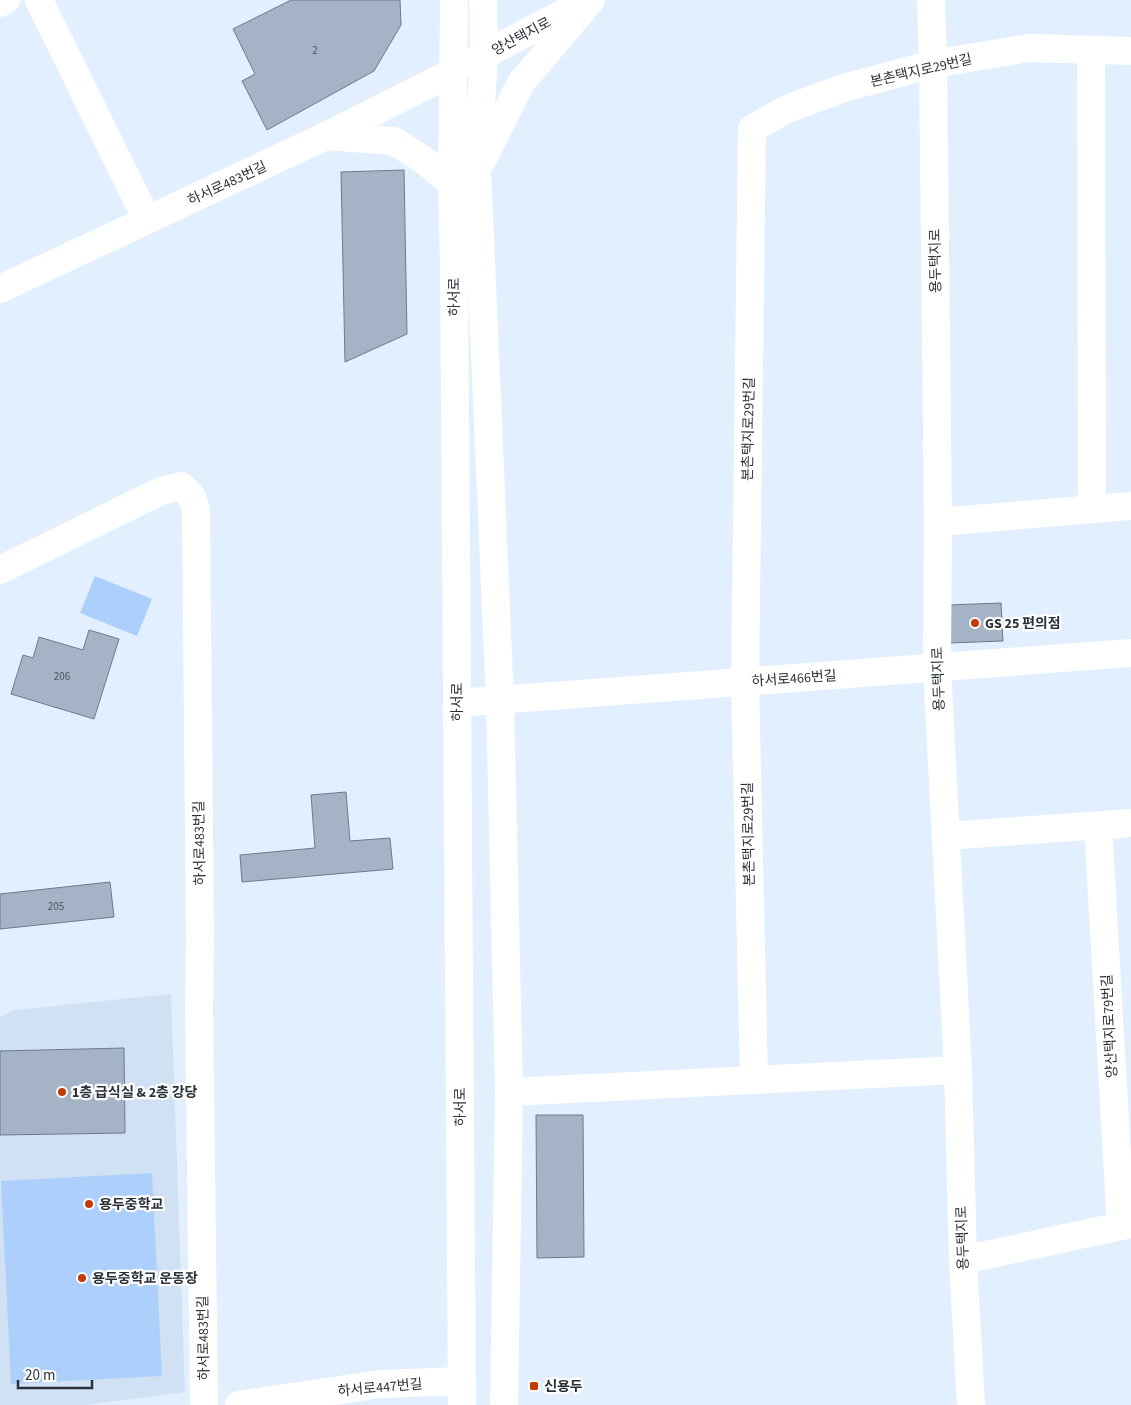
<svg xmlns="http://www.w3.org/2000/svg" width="1131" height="1405" viewBox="0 0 1131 1405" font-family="'Source Sans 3','Noto Sans KR',sans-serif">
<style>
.built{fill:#d0e1f4}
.green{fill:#acd0fb}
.building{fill:#a4b3c6;stroke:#6c7a8c}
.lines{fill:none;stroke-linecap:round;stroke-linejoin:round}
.street{stroke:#fff;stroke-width:28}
.secondary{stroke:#fff;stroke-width:28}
.poi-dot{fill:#c23b04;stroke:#fff;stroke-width:2}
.labels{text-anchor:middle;stroke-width:4.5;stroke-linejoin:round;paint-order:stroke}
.number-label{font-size:11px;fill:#49525c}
.street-label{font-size:14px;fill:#2b3139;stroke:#fff}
.poi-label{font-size:14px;font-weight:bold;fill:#2b3139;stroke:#fff;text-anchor:start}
</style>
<rect width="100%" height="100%" fill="#e2effe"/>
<path class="built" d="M171 994 185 1392 86 1405H0V1017L14 1010Z"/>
<path class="green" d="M95 576 152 599 137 636 80 613Z
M152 1173 162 1376 11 1384 1 1181Z"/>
<path class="building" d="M291 0H400L401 25 374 71 267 130 242 81 255 74 233 29Z
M404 170 407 334 345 362 341 172Z
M1001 603 1003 641 949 643 948 605Z
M89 630 119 639 94 719 11 694 23 655 33 658 39 637 83 650Z
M346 792 350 841 390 838 393 869 242 882 240 855 315 848 311 795Z
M110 882 114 917 0 929V894Z
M124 1048 125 1133 0 1135V1051Z
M536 1115H583L584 1257 537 1258Z"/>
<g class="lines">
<path class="street" d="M39 0 147 220
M931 0 933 64 938 522 937 668 958 1070 963 1260 971 1405
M0 3 6 0
M1091 50 1092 509
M0 289 326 136 453 72
M938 522 1131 506
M0 570 161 491 181 486 192 497 196 511 200 940 199 1008 204 1405
M457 703 1131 653
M1098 826 1121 1226
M946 836 1131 823
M754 1080 745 682 752 129 787 109 844 88 933 64 1029 48 1131 51
M509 1092 958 1070
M963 1260 1131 1224
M239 1405 380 1384 462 1381"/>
<path class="secondary" d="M454 0 452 183 454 265 462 1405
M483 0 484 56 477 169 500 701 509 1092 504 1405
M469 63 579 5
M326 136 394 141 422 159 452 183
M483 159 521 83 591 0"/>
</g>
<g class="poi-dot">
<circle cx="975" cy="623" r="5"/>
<circle cx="62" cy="1092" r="5"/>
<circle cx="89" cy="1204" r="5"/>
<circle cx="82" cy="1278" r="5"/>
<rect x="529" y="1381" width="10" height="10" rx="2.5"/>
</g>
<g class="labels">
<g class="number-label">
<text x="315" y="54">2</text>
<text x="62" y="680">206</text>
<text x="56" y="910">205</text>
</g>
<g class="street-label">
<text transform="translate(521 36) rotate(-28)" y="5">양산택지로</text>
<text transform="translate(921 70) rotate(-13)" y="5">본촌택지로29번길</text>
<text transform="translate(227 183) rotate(-25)" y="5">하서로483번길</text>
<text transform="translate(935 261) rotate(-91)" y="5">용두택지로</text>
<text transform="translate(454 297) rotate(-90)" y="5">하서로</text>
<text transform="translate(748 429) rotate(-89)" y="5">본촌택지로29번길</text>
<text transform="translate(794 678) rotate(-4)" y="5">하서로466번길</text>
<text transform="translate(938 679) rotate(-92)" y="5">용두택지로</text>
<text transform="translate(457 702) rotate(-90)" y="5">하서로</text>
<text transform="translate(748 834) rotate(-91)" y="5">본촌택지로29번길</text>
<text transform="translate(199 843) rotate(-91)" y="5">하서로483번길</text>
<text transform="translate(1109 1026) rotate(-93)" y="5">양산택지로79번길</text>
<text transform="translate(460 1107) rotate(-90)" y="5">하서로</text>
<text transform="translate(962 1238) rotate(-92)" y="5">용두택지로</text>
<text transform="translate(203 1338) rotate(-91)" y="5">하서로483번길</text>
<text transform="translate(380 1387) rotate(-5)" y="5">하서로447번길</text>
</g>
<g class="poi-label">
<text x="985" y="628">GS 25 편의점</text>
<text x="72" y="1097">1층 급식실 &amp; 2층 강당</text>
<text x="99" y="1209">용두중학교</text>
<text x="92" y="1283">용두중학교 운동장</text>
<text x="544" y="1391">신용두</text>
</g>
</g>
<path d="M18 1380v8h74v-8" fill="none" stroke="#2b3139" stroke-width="2.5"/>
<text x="25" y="1380" font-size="15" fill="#2b3139" stroke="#ffffff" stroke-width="4" paint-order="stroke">20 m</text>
</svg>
